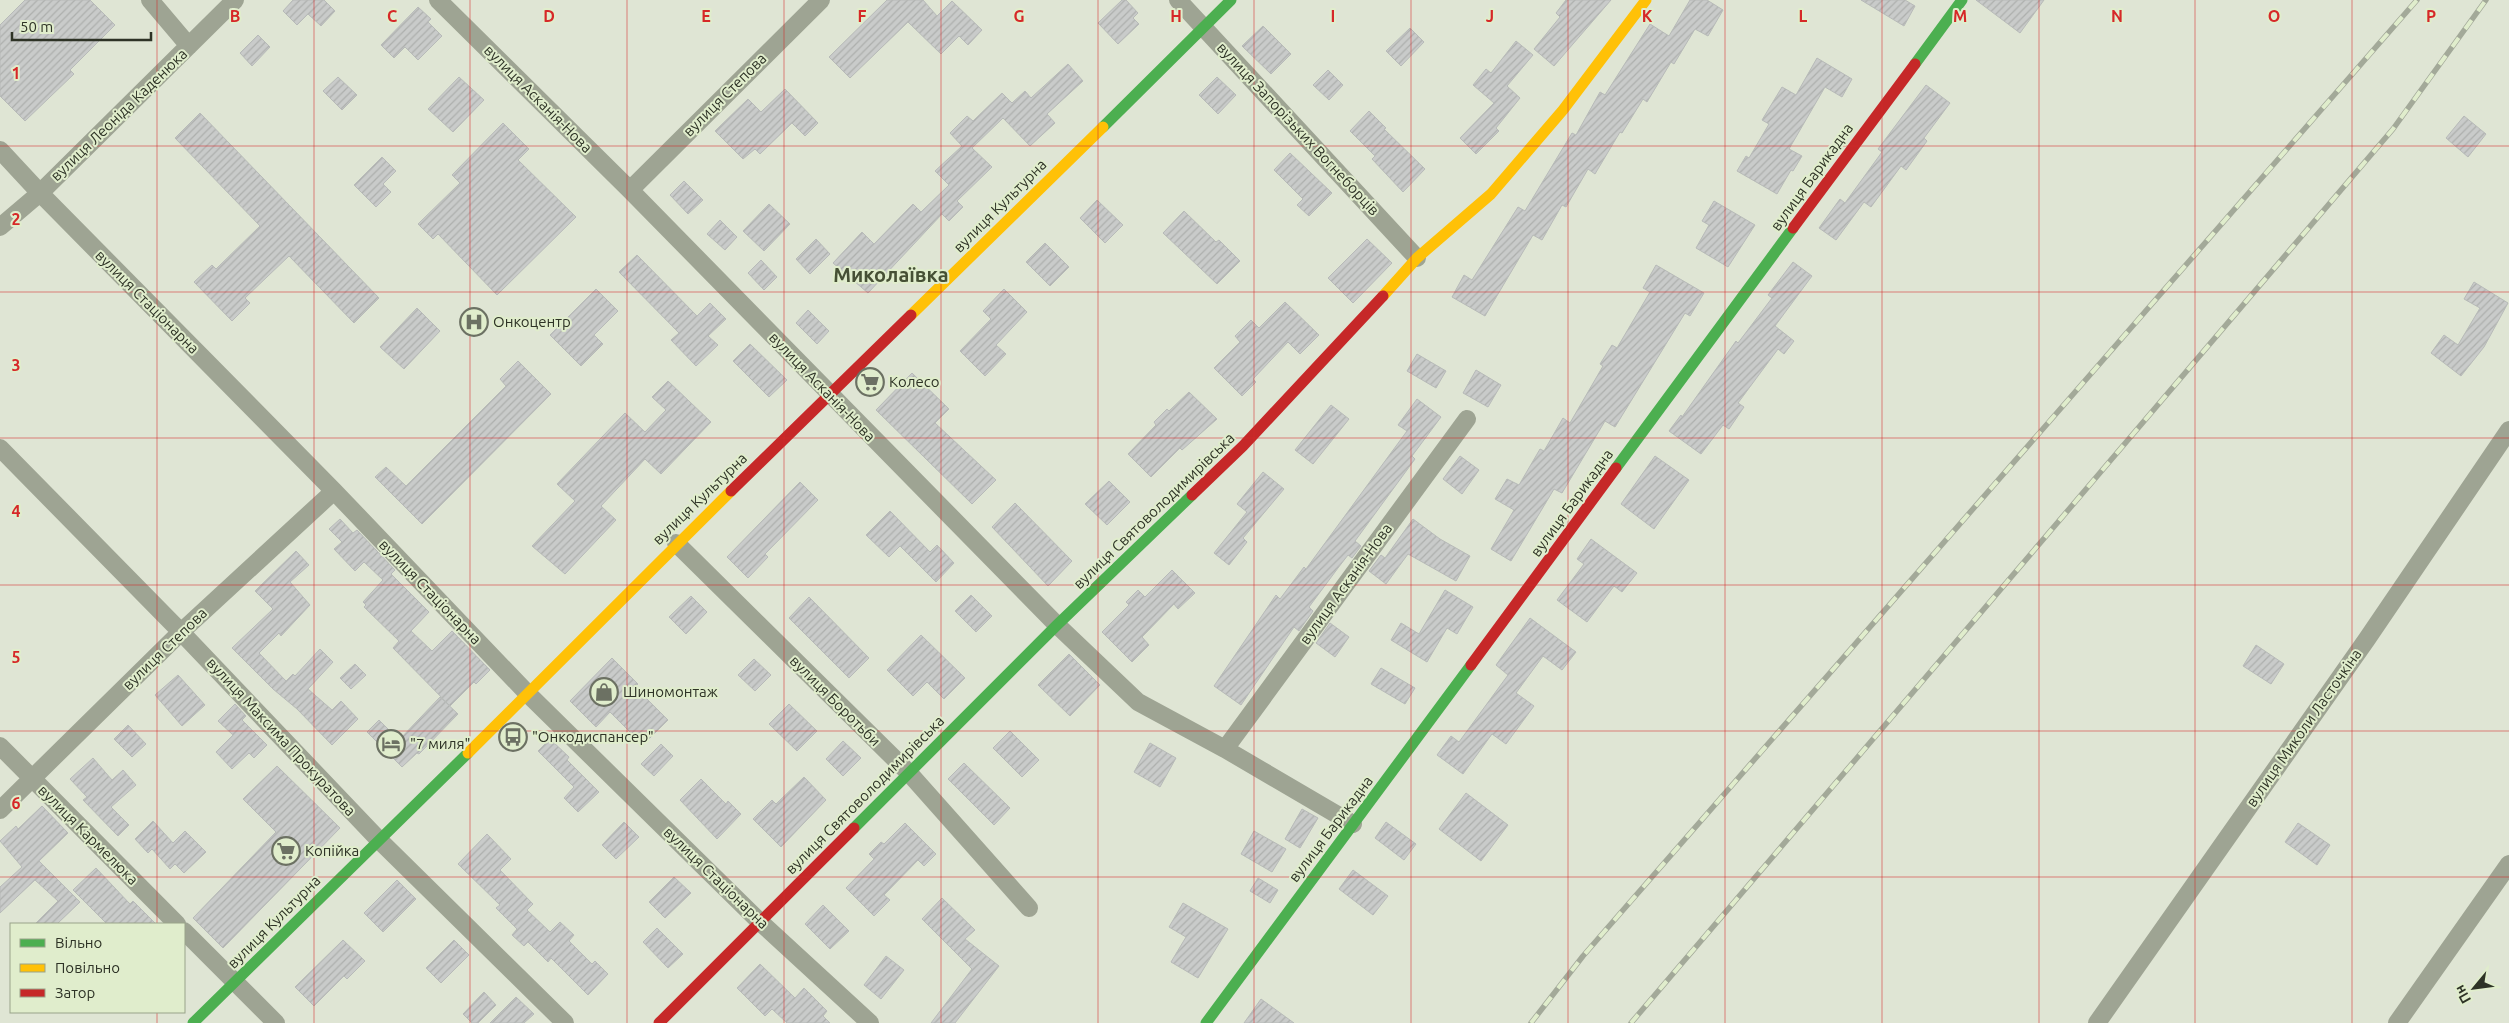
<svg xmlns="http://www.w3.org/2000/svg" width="2509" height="1023" viewBox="0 0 2509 1023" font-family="Ubuntu,sans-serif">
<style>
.building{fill:url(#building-hatch);stroke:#b7bab8}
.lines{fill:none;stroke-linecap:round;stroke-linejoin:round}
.street{stroke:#9ea493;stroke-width:18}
.fast{stroke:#4caf50;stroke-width:11}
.slow{stroke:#ffc107;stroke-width:11}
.jam{stroke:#c62828;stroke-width:11}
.rail-casing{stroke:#a3a999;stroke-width:5.5}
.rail{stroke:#e0edcc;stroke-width:4;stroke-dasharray:11;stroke-linecap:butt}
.grid{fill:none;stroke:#d62828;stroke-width:1;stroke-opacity:0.55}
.labels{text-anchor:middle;stroke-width:4;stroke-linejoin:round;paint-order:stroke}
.street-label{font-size:15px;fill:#2e3326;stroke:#e0edcc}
.poi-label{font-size:15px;fill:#2e3326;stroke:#e0edcc;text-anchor:start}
.district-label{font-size:20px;font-weight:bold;fill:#465035;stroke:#e0edcc}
.grid-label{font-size:16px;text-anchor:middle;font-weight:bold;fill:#d62828;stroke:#e0edcc;stroke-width:4;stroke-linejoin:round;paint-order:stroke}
</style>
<defs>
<pattern id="building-hatch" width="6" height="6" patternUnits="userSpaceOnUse" patternTransform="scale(1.25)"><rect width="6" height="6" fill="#c9cbca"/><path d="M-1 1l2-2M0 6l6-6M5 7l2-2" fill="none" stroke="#adafad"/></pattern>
</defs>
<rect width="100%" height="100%" fill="#dfe5d4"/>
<path class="building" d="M25 0H90L115 25 70 70 74 74 25 121 0 96V25Z
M293 0H324L335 11 321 26 308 14 297 25 283 11Z
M887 0H923L937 16 952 1 982 30 968 45 959 36 941 54 908 22 850 78 829 57Z
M1122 0H1126L1138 13 1133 18 1139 24 1118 44 1098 23Z
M1566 0H1611L1554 66 1534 49 1560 17 1556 13Z
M1690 0H1707L1723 10 1708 36 1695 29 1674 64 1671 62 1647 102 1643 99 1622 133 1620 132 1595 174 1588 169 1566 207 1562 205 1542 240 1533 235 1485 316 1452 297 1464 275 1472 280 1518 207 1525 211 1572 133 1576 135 1600 92 1605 95 1650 24 1669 36Z
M1861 0H1905L1915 6 1904 26Z
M1976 0H2044L2020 33Z
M418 7 431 19 428 22 442 36 418 60 405 47 394 58 381 45Z
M1263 26 1291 54 1271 74 1242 46Z
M1410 28 1424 42 1401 66 1386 51Z
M258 35 270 47 252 66 240 53Z
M1516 41 1533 55 1507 86 1520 98 1496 128 1499 131 1476 154 1460 138 1494 103 1473 85 1486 69 1491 73Z
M1817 58 1852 79 1842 97 1825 87 1789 149 1802 156 1793 171 1791 170 1777 194 1737 171 1746 156 1749 158 1769 124 1762 120 1782 87 1796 95Z
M1068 64 1083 81 1047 114 1055 123 1030 146 1003 118 972 148 992 167 957 201 963 207 949 221 942 214 868 293 833 263 862 232 874 244 913 204 921 212 949 185 935 171 962 146 950 133 967 116 973 121 1002 93 1012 103 1025 91 1031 98Z
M1328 70 1343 85 1329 100 1313 85Z
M338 77 357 95 342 110 323 91Z
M459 77 484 100 453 132 428 109Z
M1217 77 1236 95 1218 114 1199 95Z
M1926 85 1950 103 1924 138 1927 141 1906 170 1901 166 1871 207 1864 202 1836 240 1819 228 1840 199 1845 203 1882 152 1878 149Z
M785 89 818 123 805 136 792 123 760 154 755 149 743 159 715 131 748 99 761 112Z
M1369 111 1386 128 1384 129 1425 169 1403 192 1372 159 1375 156 1350 131Z
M200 113 379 298 354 323 289 256 245 298 250 303 232 321 194 282 212 265 216 269 260 226 175 138Z
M2464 116 2486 134 2468 157 2446 138Z
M503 123 529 149 518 160 576 217 497 295 438 234 433 239 418 224 460 183 452 175Z
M1290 153 1332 193 1309 216 1297 205 1303 199 1274 170Z
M382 157 396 171 383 184 391 192 376 207 354 185Z
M684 181 703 200 688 214 670 195Z
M1097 200 1123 225 1105 243 1080 218Z
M1714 201 1755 225 1728 267 1696 248 1709 225 1702 221Z
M769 204 790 224 764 251 743 231Z
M1184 211 1216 242 1219 240 1240 261 1217 284 1163 233Z
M720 220 737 237 725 250 707 234Z
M816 239 830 254 810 274 796 259Z
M1367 239 1392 263 1353 303 1328 278Z
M1045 243 1069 267 1050 286 1026 262Z
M637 255 697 316 710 303 726 319 708 336 718 345 696 366 671 340 679 333 619 272Z
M761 260 777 277 764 290 748 273Z
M1793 262 1812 276 1775 326 1794 341 1784 354 1778 349 1738 403 1744 407 1729 429 1723 425 1701 454 1669 431 1681 415 1682 417 1736 341 1738 343 1772 298 1768 295Z
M1656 265 1704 293 1690 316 1685 313 1615 427 1605 421 1562 493 1554 489 1511 561 1491 549 1514 510 1495 499 1507 479 1519 485 1540 449 1544 451 1563 418 1570 423 1603 366 1600 364 1612 345 1617 348 1650 292 1643 288Z
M2474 282 2508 303 2484 347 2461 376 2431 353 2444 335 2458 345 2480 308 2464 299Z
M596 289 618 311 594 335 603 344 581 366 550 335Z
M1004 289 1027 312 996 345 1006 354 985 376 960 351 991 319 983 311Z
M1285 302 1319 335 1300 354 1288 342 1253 379 1256 382 1242 396 1214 368 1240 342 1235 336 1251 320 1259 328Z
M417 308 440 331 404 369 380 347Z
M808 310 829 331 817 344 796 323Z
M750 344 787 380 769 397 733 361Z
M1417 354 1446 371 1436 388 1407 371Z
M518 361 551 394 422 524 375 477 386 467 406 486 506 386 500 379Z
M1476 370 1501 385 1488 407 1463 393Z
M912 373 949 409 935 423 996 480 972 504 876 410Z
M668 381 711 422 661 474 645 459 601 506 616 520 565 574 532 546 575 501 557 484 625 413 645 432 666 410 652 397Z
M1189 392 1217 419 1182 450 1180 448 1151 477 1128 454 1156 425 1154 422 1167 409 1169 411Z
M1417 399 1441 417 1412 456 1415 459 1355 541 1361 546 1352 558 1348 555 1338 568 1309 607 1313 611 1299 631 1294 627 1241 705 1214 686 1276 595 1280 599 1304 567 1306 569 1407 431 1398 425Z
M1331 405 1349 419 1313 464 1295 450Z
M1460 456 1479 470 1462 494 1443 479Z
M1655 456 1689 480 1654 529 1621 504Z
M1263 472 1284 489 1243 538 1247 542 1229 565 1214 553 1247 512 1237 504Z
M1109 481 1130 502 1107 525 1085 504Z
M800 482 818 500 765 554 768 557 748 578 727 557Z
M1015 503 1072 561 1048 586 992 527Z
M890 511 930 552 937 545 954 563 936 582 900 546 889 557 866 535Z
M340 519 353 533 357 530 395 570 391 574 429 612 411 631 432 651 452 631 490 670 476 684 474 682 450 706 393 648 399 641 364 607 366 605 363 602 383 580 364 562 355 571 334 549 342 542 329 529Z
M1413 519 1440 539 1470 556 1456 581 1408 554 1386 584 1369 571 1381 555 1385 558Z
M1591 539 1637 573 1622 592 1614 586 1587 622 1557 600 1584 564 1577 559Z
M296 551 309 565 290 582 310 605 281 636 279 633 259 653 286 681 293 674 295 676 320 649 333 662 308 689 332 710 341 701 358 719 332 745 297 709 273 689 232 648 273 609 255 591Z
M1172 570 1195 593 1178 609 1174 604 1142 637 1149 645 1132 662 1102 632 1129 605 1126 602 1138 590 1145 597Z
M1445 590 1473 607 1457 634 1447 628 1427 662 1391 640 1401 623 1419 634Z
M971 595 992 616 976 632 955 611Z
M691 596 707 612 686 634 669 617Z
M809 597 869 658 849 678 789 618Z
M1530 618 1576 652 1562 670 1543 656 1516 693 1534 706 1506 744 1492 734 1463 774 1437 755 1451 736 1459 742 1508 675 1496 665Z
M1330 623 1349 637 1335 657 1316 643Z
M921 635 965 678 944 699 927 682 913 696 887 670Z
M2256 645 2284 664 2271 684 2243 666Z
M1069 654 1100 685 1070 716 1038 685Z
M612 658 638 684 635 687 668 720 643 745 610 712 596 727 570 701Z
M754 659 771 675 755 691 738 675Z
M355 664 366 675 351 689 340 678Z
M1381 668 1415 688 1405 704 1371 684Z
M178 675 205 705 182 726 155 695Z
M440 697 458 714 419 754 417 753 402 767 367 732 379 720 399 740Z
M235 704 246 716 242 720 267 745 254 758 249 753 232 769 216 752 233 735 218 721Z
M789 704 817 731 797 751 769 724Z
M128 725 146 744 132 757 114 739Z
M1010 731 1039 760 1022 777 993 748Z
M550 739 569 757 567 760 599 792 578 812 564 798 574 787 538 751Z
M843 741 861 758 843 776 826 759Z
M1150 743 1176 758 1160 787 1134 772Z
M661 744 673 756 654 776 641 764Z
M93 758 112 780 123 770 136 785 111 807 129 825 118 836 83 800 87 797 70 779Z
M964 763 1010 808 994 825 948 779Z
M277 766 340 828 223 948 193 918 276 832 243 799Z
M804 777 826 800 781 847 753 819 772 800 776 804Z
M701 779 726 804 728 801 741 814 717 839 680 800Z
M1466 793 1508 825 1481 861 1439 829Z
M42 806 68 833 39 861 80 902 57 924H35L58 901 35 880 0 913V887L22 867 0 841 16 826 18 829Z
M1302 809 1318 818 1300 848 1285 839Z
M153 821 173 843 185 831 206 852 184 873 175 864 170 869 152 849 148 853 135 839Z
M624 822 639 837 616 859 602 845Z
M1386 822 1416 844 1404 860 1375 838Z
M905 823 936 854 924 866 918 860 884 895 890 900 874 916 846 888 874 859 869 854 881 842 884 844Z
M2298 823 2330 845 2317 865 2285 842Z
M1254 831 1286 849 1272 872 1241 854Z
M487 834 511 859 500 870 533 904 527 910 550 932 560 922 574 935 569 941 592 964 595 961 608 974 588 995 551 958 548 962 528 942 524 946 512 935 517 929 496 908 500 905 458 864Z
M96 868 130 904 133 901 156 924H107L73 890Z
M1353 870 1388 896 1373 915 1339 889Z
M674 877 691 893 665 918 649 902Z
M1258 878 1278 890 1270 903 1250 891Z
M397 880 416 899 383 932 364 913Z
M942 898 975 930 965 939 999 966 955 1023H931L972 969 922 919Z
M1183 903 1228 929 1198 978 1171 962 1186 937 1169 927Z
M823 905 849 931 830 949 805 924Z
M657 928 683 954 668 968 643 942Z
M343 940 365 961 347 979 344 976 314 1006 295 987Z
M454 940 469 955 441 983 426 968Z
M886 956 904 970 881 999 864 985Z
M760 964 795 998 804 988 827 1011 823 1016 830 1023H787L772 1009 765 1016 737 988Z
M484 992 496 1005 478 1023H472L463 1014Z
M516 997 534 1014 524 1023H490Z
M1261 999 1294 1023H1244Z"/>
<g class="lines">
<path class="street" d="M150 0 189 46
M438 0 630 190 1057 625 1138 702 1225 749 1353 824
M1178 0 1417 258
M0 150 40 193 334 491 528 694 759 921 870 1023
M630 190 821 0
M0 227 40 193 235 0
M0 448 181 632 378 839 565 1023
M676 543 909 773 1029 908
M0 746 177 924
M1225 749 1467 419
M0 810 181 632 334 491
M184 931 276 1023
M2097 1023 2367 639 2509 430
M2397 1023 2509 864"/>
<path class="fast" d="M1915 64 1962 0
M1103 127 1231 0
M1616 468 1793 228
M854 828 1057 625 1192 495
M193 1023 468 753
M1206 1023 1471 665"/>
<path class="slow" d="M1383 296 1417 258 1491 194 1563 110 1646 0
M911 315 1103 127
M468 753 731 491"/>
<path class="jam" d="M1793 228 1915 64
M731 491 911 315
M1192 495 1243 446 1383 296
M1471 665 1616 468
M659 1023 854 828"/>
<defs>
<path id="rail" d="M1531 1023 1583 956 2417 0
M1631 1023 2393 129 2486 0"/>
</defs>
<use href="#rail" class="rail-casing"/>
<use href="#rail" class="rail"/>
</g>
<path class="grid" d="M157 0V924M314 0V1023M470 0V1023M627 0V1023M784 0V1023M941 0V1023M1098 0V1023M1254 0V1023M1411 0V1023M1568 0V1023M1725 0V1023M1882 0V1023M2039 0V1023M2195 0V1023M2352 0V1023M0 146H2509M0 292H2509M0 438H2509M0 585H2509M0 731H2509M0 877H2509M157 1012V1023"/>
<defs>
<symbol id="hospital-ring" viewBox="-11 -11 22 22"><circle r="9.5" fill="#e0edcc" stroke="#6c7163" stroke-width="1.5"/><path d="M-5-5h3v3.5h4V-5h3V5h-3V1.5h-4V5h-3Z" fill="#6c7163"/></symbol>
<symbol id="supermarket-ring" viewBox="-11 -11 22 22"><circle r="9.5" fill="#e0edcc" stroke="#6c7163" stroke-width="1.5"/><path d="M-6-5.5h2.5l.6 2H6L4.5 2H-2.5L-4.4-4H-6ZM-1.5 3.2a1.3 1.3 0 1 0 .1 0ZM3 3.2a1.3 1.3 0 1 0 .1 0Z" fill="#6c7163"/></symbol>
<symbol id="shop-ring" viewBox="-11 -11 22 22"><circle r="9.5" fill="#e0edcc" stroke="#6c7163" stroke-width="1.5"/><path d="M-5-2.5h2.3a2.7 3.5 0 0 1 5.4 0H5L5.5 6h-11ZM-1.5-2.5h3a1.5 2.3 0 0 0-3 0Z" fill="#6c7163"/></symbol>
<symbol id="bus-ring" viewBox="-11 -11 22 22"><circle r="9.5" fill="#e0edcc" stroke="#6c7163" stroke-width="1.5"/><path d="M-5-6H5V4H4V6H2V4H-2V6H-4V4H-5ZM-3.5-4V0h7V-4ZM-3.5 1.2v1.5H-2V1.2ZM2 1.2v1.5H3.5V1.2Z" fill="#6c7163"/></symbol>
<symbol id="hotel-ring" viewBox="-11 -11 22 22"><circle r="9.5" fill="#e0edcc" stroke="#6c7163" stroke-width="1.5"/><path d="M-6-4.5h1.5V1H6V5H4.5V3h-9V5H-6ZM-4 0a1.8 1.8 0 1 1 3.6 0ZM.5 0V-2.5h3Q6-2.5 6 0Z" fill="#6c7163"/></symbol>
</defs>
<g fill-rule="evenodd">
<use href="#hospital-ring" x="458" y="306" width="32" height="32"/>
<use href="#supermarket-ring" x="854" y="366" width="32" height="32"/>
<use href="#shop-ring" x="588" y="676" width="32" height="32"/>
<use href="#bus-ring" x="497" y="721" width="32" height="32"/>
<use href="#hotel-ring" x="375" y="728" width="32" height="32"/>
<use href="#supermarket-ring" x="270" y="835" width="32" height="32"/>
</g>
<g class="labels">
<g class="street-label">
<text transform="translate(725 95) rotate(-45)" y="5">вулиця Степова</text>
<text transform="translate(538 99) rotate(45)" y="5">вулиця Асканія-Нова</text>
<text transform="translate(119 115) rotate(-44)" y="5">вулиця Леоніда Каденюка</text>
<text transform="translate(1298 129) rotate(47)" y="5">вулиця Запорізьких Вогнеборців</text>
<text transform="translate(1812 177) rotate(-54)" y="5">вулиця Барикадна</text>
<text transform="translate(1000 206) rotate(-45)" y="5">вулиця Культурна</text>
<text transform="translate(147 302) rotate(45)" y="5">вулиця Стаціонарна</text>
<text transform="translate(822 387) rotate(46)" y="5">вулиця Асканія-Нова</text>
<text transform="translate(700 499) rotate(-44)" y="5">вулиця Культурна</text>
<text transform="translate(1572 503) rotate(-54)" y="5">вулиця Барикадна</text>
<text transform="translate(1154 511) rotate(-44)" y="5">вулиця Святоволодимирівська</text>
<text transform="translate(1346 584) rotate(-54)" y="5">вулиця Асканія-Нова</text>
<text transform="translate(430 592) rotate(46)" y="5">вулиця Стаціонарна</text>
<text transform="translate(165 649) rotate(-44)" y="5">вулиця Степова</text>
<text transform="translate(835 701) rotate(45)" y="5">вулиця Боротьби</text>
<text transform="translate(2304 728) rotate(-55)" y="5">вулиця Миколи Ласточкіна</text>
<text transform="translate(281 737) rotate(47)" y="5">вулиця Максима Прокуратова</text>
<text transform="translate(865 795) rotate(-45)" y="5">вулиця Святоволодимирівська</text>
<text transform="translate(1331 829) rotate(-53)" y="5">вулиця Барикадна</text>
<text transform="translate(88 835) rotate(45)" y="5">вулиця Кармелюка</text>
<text transform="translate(716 878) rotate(44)" y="5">вулиця Стаціонарна</text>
<text transform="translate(274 922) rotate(-45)" y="5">вулиця Культурна</text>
</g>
<g class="poi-label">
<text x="493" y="327">Онкоцентр</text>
<text x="889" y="387">Колесо</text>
<text x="623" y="697">Шиномонтаж</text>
<text x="532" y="742">"Онкодиспансер"</text>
<text x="410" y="749">"7 миля"</text>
<text x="305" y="856">Копійка</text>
</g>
<g class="district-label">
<text x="891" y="282">Миколаївка</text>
</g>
</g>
<g class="grid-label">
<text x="235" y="22">B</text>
<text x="392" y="22">C</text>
<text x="549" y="22">D</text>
<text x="706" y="22">E</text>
<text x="862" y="22">F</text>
<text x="1019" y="22">G</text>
<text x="1176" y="22">H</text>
<text x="1333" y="22">I</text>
<text x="1490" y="22">J</text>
<text x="1647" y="22">K</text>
<text x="1803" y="22">L</text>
<text x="1960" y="22">M</text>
<text x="2117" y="22">N</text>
<text x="2274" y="22">O</text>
<text x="2431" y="22">P</text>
<text x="16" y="79">1</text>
<text x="16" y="225">2</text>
<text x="16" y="371">3</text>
<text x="16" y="517">4</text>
<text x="16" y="663">5</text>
<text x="16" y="809">6</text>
</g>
<rect x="10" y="923" width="175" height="90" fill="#e0edcc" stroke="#99a38a"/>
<rect x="20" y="939" width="25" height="8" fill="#4caf50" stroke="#99a38a"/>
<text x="55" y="948" font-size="15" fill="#2e3326">Вільно</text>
<rect x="20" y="964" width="25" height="8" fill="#ffc107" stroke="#99a38a"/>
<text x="55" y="973" font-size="15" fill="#2e3326">Повільно</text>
<rect x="20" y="989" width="25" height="8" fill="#c62828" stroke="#99a38a"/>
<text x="55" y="998" font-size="15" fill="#2e3326">Затор</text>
<g transform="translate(2474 988) rotate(241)" stroke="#e0edcc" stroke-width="4" paint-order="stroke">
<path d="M0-4L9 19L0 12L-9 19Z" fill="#2e3326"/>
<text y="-8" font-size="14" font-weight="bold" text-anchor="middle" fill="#2e3326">Пн</text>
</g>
<path d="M12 32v8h139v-8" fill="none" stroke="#2e3326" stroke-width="2.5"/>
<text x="20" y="32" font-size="15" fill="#2e3326" stroke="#e0edcc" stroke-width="4" paint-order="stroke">50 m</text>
</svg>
